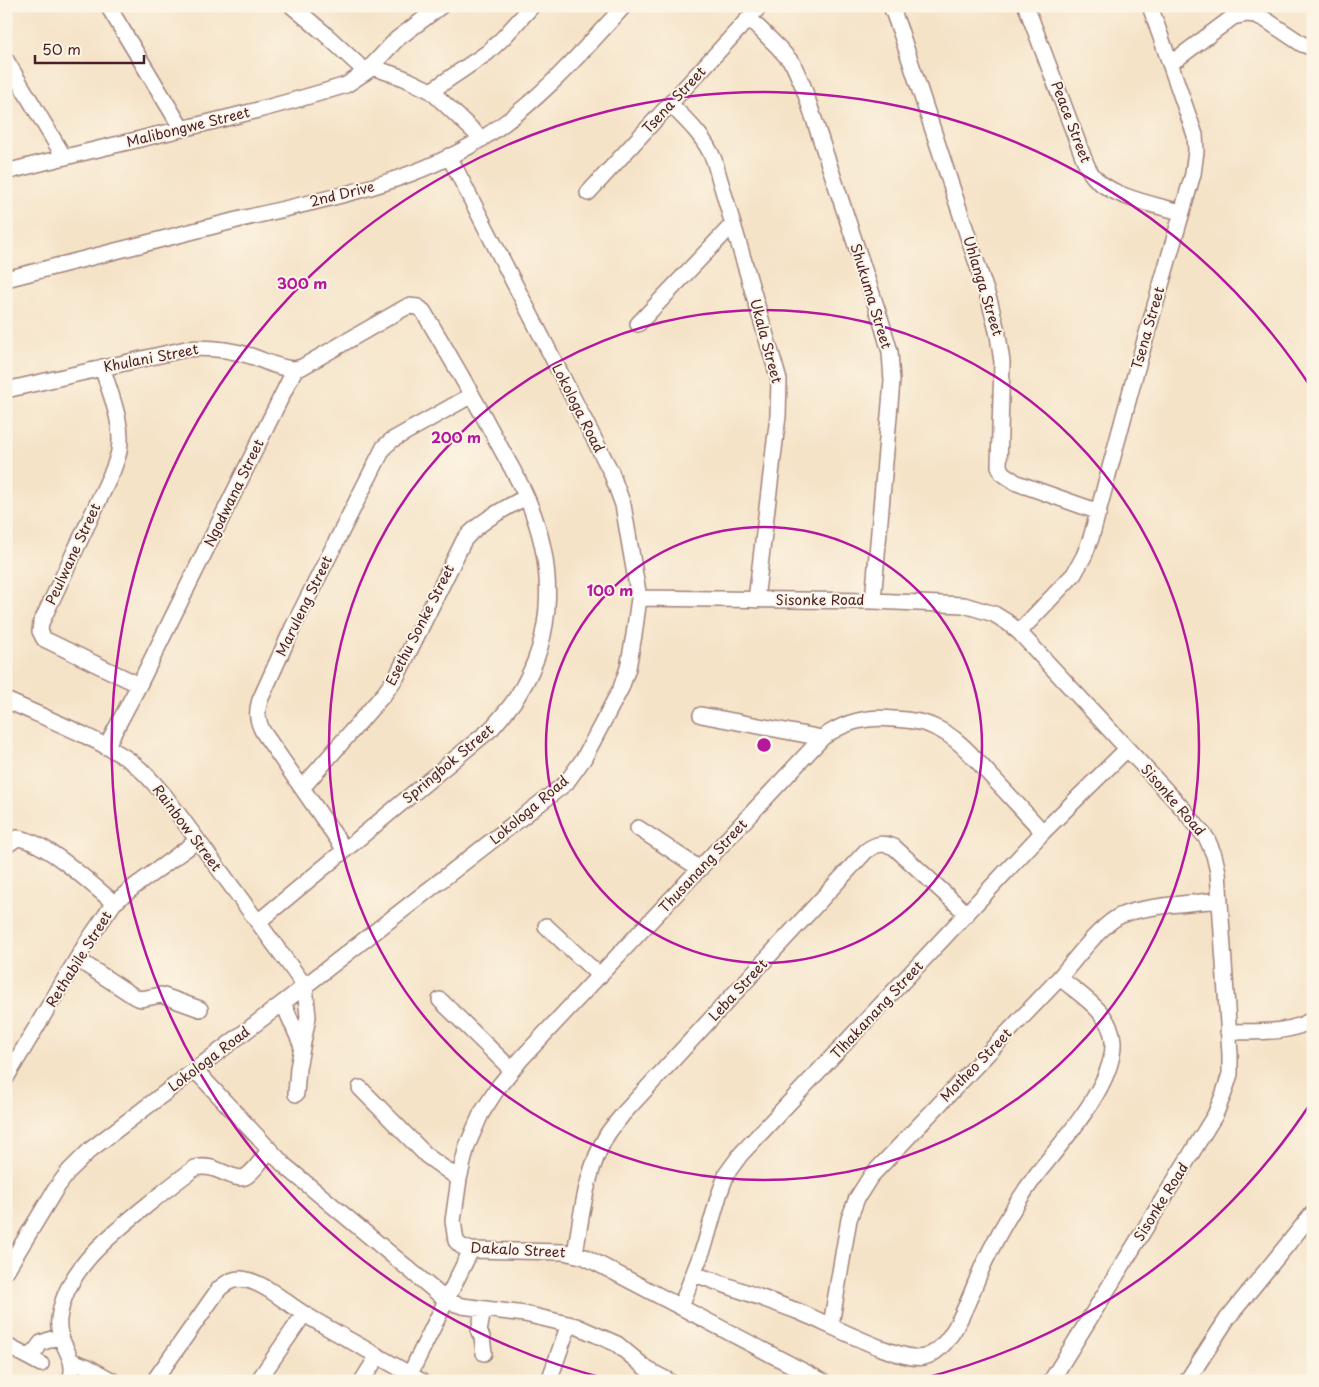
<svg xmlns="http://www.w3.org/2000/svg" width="1319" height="1387" viewBox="0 0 1319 1387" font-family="'Playpen Sans',sans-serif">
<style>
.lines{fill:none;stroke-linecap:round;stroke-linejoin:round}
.minor-casing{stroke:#a0817a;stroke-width:18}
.minor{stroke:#fff;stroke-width:15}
.ring{fill:none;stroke:#b5179e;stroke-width:2.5}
.labels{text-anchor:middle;stroke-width:4;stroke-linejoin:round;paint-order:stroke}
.street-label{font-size:14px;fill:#4a1f2b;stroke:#fcf5e5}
.centre{fill:#b5179e;stroke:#fcf5e5;stroke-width:2.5}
.ring-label{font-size:15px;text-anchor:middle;font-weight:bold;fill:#b5179e;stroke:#fcf5e5;stroke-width:4;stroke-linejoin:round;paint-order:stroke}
</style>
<rect width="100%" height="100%" fill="#fcf5e5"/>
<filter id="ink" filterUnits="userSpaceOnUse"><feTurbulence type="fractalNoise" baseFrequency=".02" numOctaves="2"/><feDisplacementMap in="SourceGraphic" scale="10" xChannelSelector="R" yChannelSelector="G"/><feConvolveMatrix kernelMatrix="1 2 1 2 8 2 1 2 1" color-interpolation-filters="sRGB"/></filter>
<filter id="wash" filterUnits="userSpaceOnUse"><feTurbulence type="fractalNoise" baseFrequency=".0096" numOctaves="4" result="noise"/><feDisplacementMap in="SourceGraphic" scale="20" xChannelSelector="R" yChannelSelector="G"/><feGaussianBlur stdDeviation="1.12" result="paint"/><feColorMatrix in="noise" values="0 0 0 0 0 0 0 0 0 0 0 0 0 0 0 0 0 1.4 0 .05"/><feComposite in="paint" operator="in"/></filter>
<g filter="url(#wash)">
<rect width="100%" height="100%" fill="#f5e3c8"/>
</g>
<g filter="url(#ink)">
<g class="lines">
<defs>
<path id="minor" d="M108 6 182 129
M292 6 324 33 366 72
M891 6 901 33 990 303 998 335 1002 362 999 466 1002 473 1017 483 1099 512
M1026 6 1084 159C1086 163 1088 169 1091 173 1106 196 1155 205 1180 212
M749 18 779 48 793 64 803 86 881 321 890 352 892 381 873 601
M6 60 64 157
M1170 64 1233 17 1247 14 1256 15 1266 20 1302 44 1313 48
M372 67 404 78 431 91 482 139
M431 91 487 53 503 38 532 6
M670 104C688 122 704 136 714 160L779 380 778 416 756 600
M6 172C119 142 234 120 346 85L366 72 397 39 441 6
M588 193 760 6
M6 279C83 260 160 239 237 220 320 200 410 185 483 138 538 103 580 54 624 6
M638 324 733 224
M102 367C110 393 124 424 119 451 118 457 115 464 113 470L41 623 40 631 44 639 139 685
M6 390 186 349C209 347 228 349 251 356 265 361 280 369 295 369
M639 598 873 601 964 605 994 614 1007 622 1019 632 1184 810 1207 839 1214 855 1218 872 1230 1054V1074L1224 1093 1215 1115 1051 1381
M1019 632 1074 574 1084 556 1091 538 1135 375 1193 174 1196 151 1195 135 1150 6
M6 700C45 718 90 735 126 758 141 768 153 782 165 796L305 986 308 1017 298 1068 296 1094
M701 715 822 738
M106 747 139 685 295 369 302 367 408 306 418 307 423 311C449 354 474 398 498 443 507 460 518 478 526 496 555 561 557 634 518 695 511 707 501 717 492 728L258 922
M303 787 384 694 397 676 464 540C481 520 504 509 526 497
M638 828 700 869
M6 846 17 838C46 841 91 884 114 903
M345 850 263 732C257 720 256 713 260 700L293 627 384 447 392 440 472 395
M546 926 600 976
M77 959 135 997 141 999 161 995 200 1009
M440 1000 512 1070
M283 1003 302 1046
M1228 1032C1255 1031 1289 1035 1313 1019
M195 1070 284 1165 447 1301 462 1306 525 1314 576 1326 617 1344 648 1370 669 1381
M6 1078 87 942 114 903 135 886 197 841
M360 1088 427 1156 459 1179
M575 1253C582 1214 586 1170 607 1135 612 1127 618 1121 623 1114L866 851C876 844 882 842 894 847L967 914
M6 1271 55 1190 69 1171 90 1150 305 986 566 783 584 758 621 688 628 668 634 635 639 598 623 505 611 472 449 156
M694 1274C728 1286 763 1298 797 1311 823 1321 901 1363 924 1357 955 1350 972 1288 985 1261 991 1249 997 1237 1004 1225 1014 1207 1025 1190 1037 1174 1062 1142 1115 1084 1113 1042 1112 1013 1080 995 1060 978
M681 1306 705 1244 719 1195 727 1173 741 1154 1043 832 1127 749
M483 1310 479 1332 482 1337 484 1353
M831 1325 849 1219 857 1198 871 1176C931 1113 991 1050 1051 987 1070 967 1094 932 1116 918 1135 906 1195 903 1220 900
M11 1348 41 1364
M30 1358 41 1343 60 1336
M72 1361 88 1367 113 1381
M410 1374 471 1250
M70 1381C79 1356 56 1345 59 1319 65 1269 110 1236 146 1206 162 1193 178 1180 195 1168 215 1162 232 1182 245 1177 254 1172 263 1158 269 1150
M154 1381 219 1289C227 1282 235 1277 247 1280 268 1285 287 1304 306 1315 344 1338 383 1358 421 1381
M258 1381 304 1314
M362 1381 377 1357
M549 1381 569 1324
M822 1381 585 1257 564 1252 471 1250 461 1246 456 1241 453 1221 459 1179 467 1146 481 1114 499 1086 521 1059 822 738C844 722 866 716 893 719 907 720 922 721 934 727 958 737 974 758 991 776 1009 795 1026 814 1043 832
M1187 1381 1227 1319 1313 1213"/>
</defs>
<use href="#minor" class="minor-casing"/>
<use href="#minor" class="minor"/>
</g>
</g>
<g class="ring">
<circle cx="764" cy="745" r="218"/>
<circle cx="764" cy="745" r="435"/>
<path d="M1312 1101A653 653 0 0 1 916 1380M612 1380A653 653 0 1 1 1312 389"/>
</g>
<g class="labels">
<g class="street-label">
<text transform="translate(674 100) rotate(-47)" y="5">Tsena Street</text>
<text transform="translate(1071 122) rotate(69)" y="5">Peace Street</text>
<text transform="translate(188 127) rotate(-14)" y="5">Malibongwe Street</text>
<text transform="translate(342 194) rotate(-14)" y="5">2nd Drive</text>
<text transform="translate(983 286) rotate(73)" y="5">Uhlanga Street</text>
<text transform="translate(871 296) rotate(73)" y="5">Shukuma Street</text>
<text transform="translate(1148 328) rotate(-74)" y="5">Tsena Street</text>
<text transform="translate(766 341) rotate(75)" y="5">Ukala Street</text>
<text transform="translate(151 358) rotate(-11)" y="5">Khulani Street</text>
<text transform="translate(578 408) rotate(63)" y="5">Lokologa Road</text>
<text transform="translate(234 493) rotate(-64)" y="5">Ngodwana Street</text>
<text transform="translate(73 554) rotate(-65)" y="5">Peulwane Street</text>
<text x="820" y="605">Sisonke Road</text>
<text transform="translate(304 606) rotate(-64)" y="5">Maruleng Street</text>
<text transform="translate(420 625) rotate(-63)" y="5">Esethu Sonke Street</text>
<text transform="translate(448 764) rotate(-40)" y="5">Springbok Street</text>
<text transform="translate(1173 800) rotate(49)" y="5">Sisonke Road</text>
<text transform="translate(529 810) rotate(-40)" y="5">Lokologa Road</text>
<text transform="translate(187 828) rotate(53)" y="5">Rainbow Street</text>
<text transform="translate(703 866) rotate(-47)" y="5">Thusanang Street</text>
<text transform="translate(79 959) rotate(-58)" y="5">Rethabile Street</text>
<text transform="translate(738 990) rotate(-47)" y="5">Leba Street</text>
<text transform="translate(877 1010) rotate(-47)" y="5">Tlhakanang Street</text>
<text transform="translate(209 1059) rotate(-37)" y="5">Lokologa Road</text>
<text transform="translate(976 1065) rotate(-46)" y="5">Motheo Street</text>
<text transform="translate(1161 1202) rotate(-58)" y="5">Sisonke Road</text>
<text transform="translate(518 1250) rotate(3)" y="5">Dakalo Street</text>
</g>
</g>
<circle cx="764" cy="745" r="8" class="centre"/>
<g class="ring-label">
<text x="302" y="289">300 m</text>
<text x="456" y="443">200 m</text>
<text x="610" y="596">100 m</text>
</g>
<rect width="1319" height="1387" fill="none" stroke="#fcf5e5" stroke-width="25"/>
<path d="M35 55v8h109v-8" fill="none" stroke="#4a1f2b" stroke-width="2.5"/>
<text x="42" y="55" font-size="15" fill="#4a1f2b" stroke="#fcf5e5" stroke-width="4" paint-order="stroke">50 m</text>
</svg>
